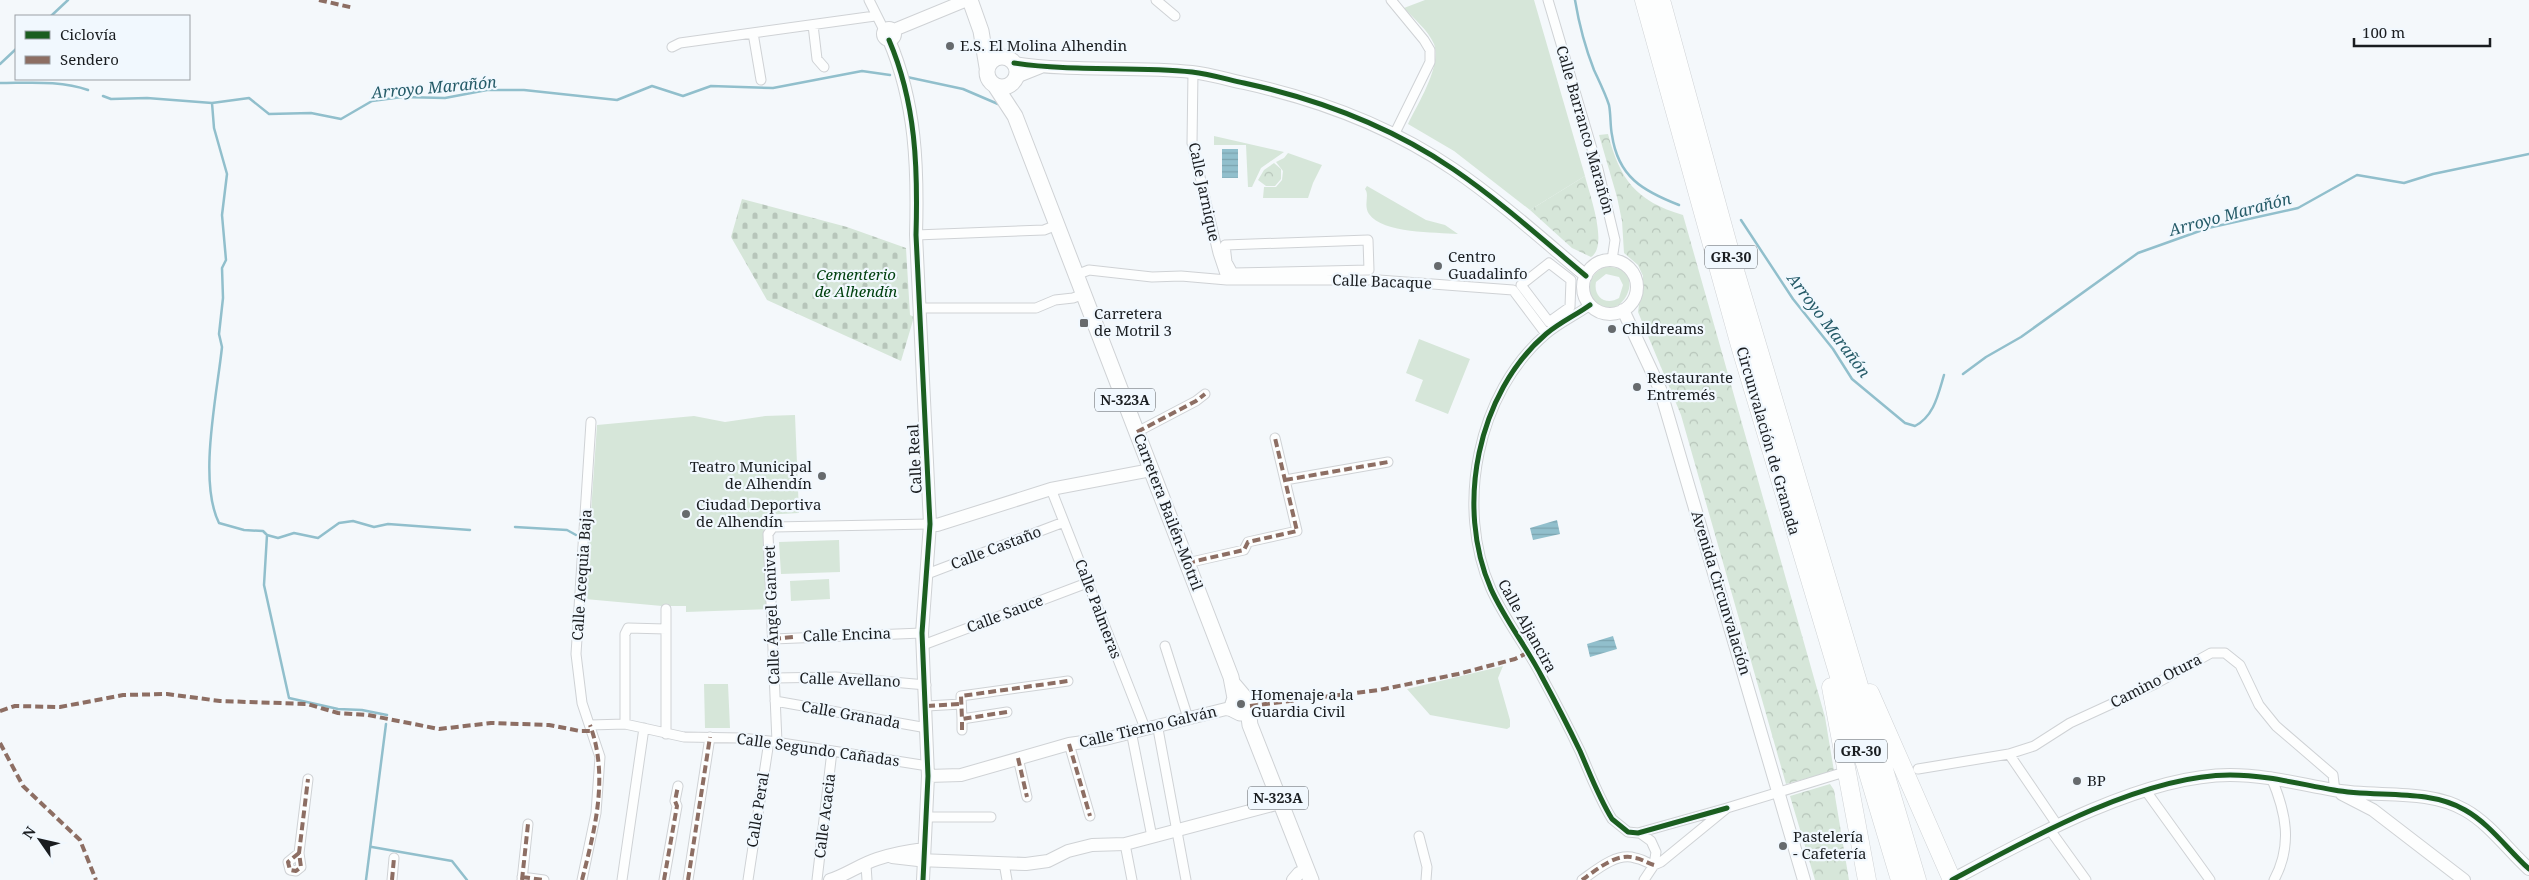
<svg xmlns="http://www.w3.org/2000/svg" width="2529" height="880" viewBox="0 0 2529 880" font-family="'Noto Serif',serif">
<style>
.grass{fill:#d6e6d9;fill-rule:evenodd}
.cemetery{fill:url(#cemetery-stones)}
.park{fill:url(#park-crowns)}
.water{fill:url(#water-rules)}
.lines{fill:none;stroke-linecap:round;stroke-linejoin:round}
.stream{stroke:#91bfcc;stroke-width:2.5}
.street-casing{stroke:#cfd2d5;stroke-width:11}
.secondary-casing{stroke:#cfd2d5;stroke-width:14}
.primary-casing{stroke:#cfd2d5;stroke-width:17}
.highway-casing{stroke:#cfd2d5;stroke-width:19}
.street{stroke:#fdfefe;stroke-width:9}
.secondary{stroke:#fdfefe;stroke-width:12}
.primary{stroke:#fdfefe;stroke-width:15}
.highway{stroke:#fdfefe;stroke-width:18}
.quiet{stroke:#8d6e63;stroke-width:4;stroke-dasharray:8 4;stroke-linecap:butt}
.cycleway-casing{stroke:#f1f8fe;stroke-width:8}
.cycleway{stroke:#1b5e20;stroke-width:5}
.poi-dot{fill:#666a6d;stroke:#f1f8fe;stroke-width:2}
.labels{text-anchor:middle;stroke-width:4.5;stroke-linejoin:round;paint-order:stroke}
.shield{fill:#f1f8fe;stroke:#5a5f63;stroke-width:1}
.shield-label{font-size:14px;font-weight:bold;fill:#1a1d20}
.poi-label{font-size:15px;fill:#1a1d20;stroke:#f1f8fe;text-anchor:start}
.street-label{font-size:15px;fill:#1a1d20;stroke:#f1f8fe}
.park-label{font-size:15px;font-style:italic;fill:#00410f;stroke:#f1f8fe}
.water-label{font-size:16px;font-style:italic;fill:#255b68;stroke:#f1f8fe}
</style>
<defs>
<pattern id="cemetery-stones" width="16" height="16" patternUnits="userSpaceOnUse" patternTransform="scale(1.25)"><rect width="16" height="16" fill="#d6e6d9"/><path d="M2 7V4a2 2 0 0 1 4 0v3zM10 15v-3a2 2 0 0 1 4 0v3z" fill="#b7c5ba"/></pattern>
<pattern id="park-crowns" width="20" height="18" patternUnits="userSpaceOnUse" patternTransform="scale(1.25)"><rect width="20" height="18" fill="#d6e6d9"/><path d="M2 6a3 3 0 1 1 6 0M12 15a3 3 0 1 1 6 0" fill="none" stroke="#b7c5ba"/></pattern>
<pattern id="water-rules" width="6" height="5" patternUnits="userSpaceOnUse" patternTransform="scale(1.25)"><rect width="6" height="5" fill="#91bfcc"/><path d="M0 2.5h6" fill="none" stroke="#7ca4af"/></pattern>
</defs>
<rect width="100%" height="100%" fill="#f4f8fb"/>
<path class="grass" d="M1425 0H1534L1585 176 1530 210 1454 151 1408 124C1417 105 1442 66 1434 44 1428 30 1414 19 1404 8Z
M1214 136 1284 152 1261 168 1252 187H1248L1246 145H1214Z
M1288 153 1322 165 1313 183 1308 198H1263L1264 187H1276L1282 180 1283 171 1276 162 1284 158Z
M1367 186 1426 220 1445 225 1458 234C1435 232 1383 234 1369 214 1363 205 1370 195 1365 189Z
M1605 267C1657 264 1614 340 1590 294 1588 281 1593 272 1605 267ZM1606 274 1619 277 1623 285 1619 298C1606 306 1593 297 1596 282Z
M1419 339 1470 359 1448 414 1415 401 1423 380 1406 373Z
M795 415 799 513 763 515 768 609 686 612V606H662L585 599 597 425 694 416 725 422 765 416Z
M839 540 840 572 781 574 779 542Z
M829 579 830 599 791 601 790 581Z
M1503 666 1498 678 1510 720V727L1507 729 1430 715 1407 689Z
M704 684H728L730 728H705Z"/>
<path class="cemetery" d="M742 199 847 227 906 248 910 315 914 317 901 361 767 300 731 237Z"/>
<path class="park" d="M1608 134C1620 180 1636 201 1683 215L1825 717 1834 771 1786 784 1681 415 1638 312 1643 276 1638 265 1624 253 1622 221 1617 197 1599 135Z
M1274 163 1281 169V179L1275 186H1266L1258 180 1264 170Z
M1585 176C1589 193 1609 246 1591 257L1572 248 1530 210Z
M1830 784 1834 790 1849 880H1815L1790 796Z"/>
<path class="water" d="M1222 149H1238V178H1222Z
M1557 520 1560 534 1533 540 1530 528Z
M1613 636 1617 649 1590 657 1587 644Z"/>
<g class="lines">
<path class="stream" d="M1575 0C1579 24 1585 47 1594 70 1599 81 1605 93 1609 105 1611 115 1610 126 1612 135 1618 177 1643 191 1679 205
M51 16 68 0
M0 64 16 49
M907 77 963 89 998 104
M0 83C28 83 61 80 88 90
M103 96 111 99 147 98 212 103 249 98 269 114 311 113 341 119 372 101 402 97 445 98 487 90H524L617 100 652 86 683 96 711 86 773 88 862 71 890 75
M212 103 214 128 227 174 222 215 226 260 222 268 223 298 219 334 222 347C217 395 198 481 219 523L244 530 263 531 267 535 264 585 289 698 338 709 362 710 387 715
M1741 220 1793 299 1833 349 1852 379 1905 423 1915 426C1934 416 1938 395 1944 375
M1963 374 1986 357 2021 337 2138 253 2208 228 2298 208 2357 175 2404 183 2433 174 2529 154
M515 527 567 530 576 535
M267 535 278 538 294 533 318 538 339 523 353 521 374 527 388 524 470 530
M372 847 452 861 467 880
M366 880 386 724"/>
<defs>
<path id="street" d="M869 0 884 30
M1156 0 1175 16
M1391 0 1424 40 1430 50V62L1394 135
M1548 0 1598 169 1615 240 1612 260
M813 25 817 59 824 67
M753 33 761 80
M672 47 680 43 875 16
M1193 72 1192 143 1218 253 1227 280
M916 235 1044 230 1057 225
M1368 240 1369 270 1233 273 1227 262 1225 245Z
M1549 263 1571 280 1570 307 1549 322 1521 285Z
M1076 275 1089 270 1152 277 1181 276 1227 280H1379L1513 290 1546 334
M1590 305C1576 315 1559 323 1546 334 1477 393 1455 507 1491 589 1505 620 1526 646 1542 677 1555 701 1568 726 1580 751 1590 774 1599 798 1612 819L1628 832 1638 833 1727 808
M920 308H1036L1055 300 1073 298 1084 294
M1137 432 1196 401 1205 394
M1285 480 1388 462
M1051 489 1145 728
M1187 563 1244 550 1248 542 1297 531 1275 438
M927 574 1064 522
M666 609V734
M773 639 922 633
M923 645 1087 583
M1165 646 1188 718
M774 678 836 677 926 685
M775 701 927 728
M927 706 961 704
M1007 712 962 719 961 696 1068 681
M625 724V634L628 628 666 629
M590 725 625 724 684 737 742 738 769 741 928 766
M1158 729 1186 880
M962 730V719
M1132 736 1152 837
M777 742 768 534 773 527 930 524
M1069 744 1090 816
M2009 754 2058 826
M1018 758 1027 797
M1918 769 2009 754 2034 746 2070 723 2155 684 2211 653H2225L2240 665 2259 705 2276 726 2333 775 2335 791
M2271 777C2286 812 2293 845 2274 880
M2146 791 2210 880
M925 817H991
M2050 830 2086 880
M1640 833 1651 841 1656 852
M1419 836 1427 867 1426 880
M1125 844 1132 880
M299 853 288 862 290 870 296 871 301 867 299 853 308 779
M1004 863 1007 880
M866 865 867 880
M522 877 544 880
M392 880 394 858
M522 880 528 824
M582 880 596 813 600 757 582 703 576 654 591 422
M622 880 644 728
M664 880 677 806 675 801 678 786
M688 880 710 737
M748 880 769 741
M817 880 832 751
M1582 880C1596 870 1617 852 1635 858 1642 859 1647 863 1654 865L1661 862 1727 808 1838 774
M1644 880 1654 865 1656 852"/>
<path id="secondary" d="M883 34a6 6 0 1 1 12 0a6 6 0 1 1-12 0Z
M894 30 967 0
M889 40C916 103 918 168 916 235L930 524 922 633 928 776 923 880
M1014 63C1072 72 1132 66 1192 72 1209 74 1226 79 1244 83 1317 99 1390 126 1453 169 1500 201 1542 239 1586 276
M1016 77 1041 67
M1583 287a27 27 0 1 1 54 0a27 27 0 1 1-54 0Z
M1623 310 1660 389 1804 880
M930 524 937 525 1051 489 1151 470
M928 776 961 775 1069 744 1105 739 1226 709 1236 711
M2342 794 2373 810 2464 880
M892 857 918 860 1026 864 1048 861 1068 851 1092 845 1125 844 1280 803
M830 880C846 875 861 864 877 859 892 854 908 851 924 849
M1293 880 1299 873 1307 870
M1952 880C2028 839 2143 775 2230 775 2266 775 2299 784 2334 790 2376 798 2427 788 2465 810 2490 824 2508 850 2529 869"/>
<path id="primary" d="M970 0 981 31 987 67
M987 72a15 15 0 1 1 30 0a15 15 0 1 1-30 0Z
M996 87 1015 116 1231 677 1235 698
M1234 685 1250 704 1246 712 1240 713 1234 710 1233 704 1235 698 1243 696
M1248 710 1250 725 1311 880"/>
<path id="highway" d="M1644 0 1741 349 1900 880
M1661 0 1736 274 1917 880
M1831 687 1867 880
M1870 693 1952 880"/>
</defs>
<use href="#street" class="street-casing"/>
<use href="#secondary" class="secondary-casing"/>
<use href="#primary" class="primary-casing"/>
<use href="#highway" class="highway-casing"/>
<use href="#street" class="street"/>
<use href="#secondary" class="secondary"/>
<use href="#primary" class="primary"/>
<use href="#highway" class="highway"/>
<path class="quiet" d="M319 0 354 8
M1137 432 1196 401 1205 394
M1285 480 1388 462
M1187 563 1244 550 1248 542 1297 531 1275 438
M773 639 794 637
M927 706 961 704
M1250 706 1379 690 1458 674 1515 659 1525 654
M0 711 15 706 60 707 123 695 167 694 220 701 307 704 338 713 368 715 439 729 491 723 549 725 580 731H592
M1007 712 962 719 961 696 1068 681
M962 730V719
M0 743 23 786 80 840 96 880
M1069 744 1090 816
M1018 758 1027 797
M299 853 288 862 290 870 296 871 301 867 299 853 308 779
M522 877 544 880
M392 880 394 858
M522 880 528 824
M582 880C595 829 609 776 590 725
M664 880 677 806 675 801 678 786
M688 880 710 737
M1582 880C1596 870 1617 852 1635 858 1642 859 1647 863 1654 865"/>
<defs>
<path id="cycleway" d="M889 40C916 103 918 168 916 235L930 524 922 633 928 776 923 880
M1014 63C1072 72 1132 66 1192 72 1209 74 1226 79 1244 83 1317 99 1390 126 1453 169 1500 201 1542 239 1586 276
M1590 305C1576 315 1559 323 1546 334 1477 393 1455 507 1491 589 1505 620 1526 646 1542 677 1555 701 1568 726 1580 751 1590 774 1599 798 1612 819L1628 832 1638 833 1727 808
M1952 880C2028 839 2143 775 2230 775 2266 775 2299 784 2334 790 2376 798 2427 788 2465 810 2490 824 2508 850 2529 869"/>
</defs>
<use href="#cycleway" class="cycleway-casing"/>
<use href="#cycleway" class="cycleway"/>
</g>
<g class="poi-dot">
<circle cx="950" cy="46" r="5"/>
<circle cx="1438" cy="266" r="5"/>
<rect x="1079" y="318" width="10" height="10" rx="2.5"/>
<circle cx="1612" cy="329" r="5"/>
<circle cx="1637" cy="387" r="5"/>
<circle cx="822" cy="476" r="5"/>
<circle cx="686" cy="514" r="5"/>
<circle cx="1241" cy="704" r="5"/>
<circle cx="2077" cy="781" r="5"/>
<circle cx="1783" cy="846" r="5"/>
</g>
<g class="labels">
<g class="shield">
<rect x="1705" y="245.5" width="52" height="23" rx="4"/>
<rect x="1095" y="388.5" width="60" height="23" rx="4"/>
<rect x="1835" y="739.5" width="52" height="23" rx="4"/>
<rect x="1248" y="786.5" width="60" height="23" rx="4"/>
</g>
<g class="shield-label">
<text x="1731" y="262">GR-30</text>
<text x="1125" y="405">N-323A</text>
<text x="1861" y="756">GR-30</text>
<text x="1278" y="803">N-323A</text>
</g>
<g class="poi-label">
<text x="960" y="51">E.S. El Molina Alhendin</text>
<text x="1448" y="262">Centro<tspan x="1448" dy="17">Guadalinfo</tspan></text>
<text x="1094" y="319">Carretera<tspan x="1094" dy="17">de Motril 3</tspan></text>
<text x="1622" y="334">Childreams</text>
<text x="1647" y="383">Restaurante<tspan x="1647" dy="17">Entremés</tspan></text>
<text x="812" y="472" text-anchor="end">Teatro Municipal<tspan x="812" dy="17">de Alhendín</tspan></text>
<text x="696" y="510">Ciudad Deportiva<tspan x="696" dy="17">de Alhendín</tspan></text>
<text x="1251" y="700">Homenaje a la<tspan x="1251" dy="17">Guardia Civil</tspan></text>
<text x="2087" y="786">BP</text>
<text x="1793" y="842">Pastelería<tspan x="1793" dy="17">- Cafetería</tspan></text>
</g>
<g class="street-label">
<text transform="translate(1585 130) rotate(74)" y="5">Calle Barranco Marañón</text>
<text transform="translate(1204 192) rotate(78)" y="5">Calle Jarnique</text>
<text transform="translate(1382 282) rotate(2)" y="5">Calle Bacaque</text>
<text transform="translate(1768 441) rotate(74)" y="5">Circunvalación de Granada</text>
<text transform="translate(915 459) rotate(-93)" y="5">Calle Real</text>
<text transform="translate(1168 512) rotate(69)" y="5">Carretera Bailén-Motril</text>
<text transform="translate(996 548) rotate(-21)" y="5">Calle Castaño</text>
<text transform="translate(582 575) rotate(-86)" y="5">Calle Acequia Baja</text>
<text transform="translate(1721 593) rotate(73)" y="5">Avenida Circunvalación</text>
<text transform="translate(1098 609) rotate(69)" y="5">Calle Palmeras</text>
<text transform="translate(1005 614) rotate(-21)" y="5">Calle Sauce</text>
<text transform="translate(772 615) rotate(-92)" y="5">Calle Ángel Ganivet</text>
<text transform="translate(1527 626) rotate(61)" y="5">Calle Aljancira</text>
<text transform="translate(847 635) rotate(-2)" y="5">Calle Encina</text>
<text transform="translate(850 680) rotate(2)" y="5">Calle Avellano</text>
<text transform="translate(2156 681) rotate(-27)" y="5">Camino Otura</text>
<text transform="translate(851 715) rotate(10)" y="5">Calle Granada</text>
<text transform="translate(1148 727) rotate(-13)" y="5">Calle Tierno Galván</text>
<text transform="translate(818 750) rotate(8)" y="5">Calle Segundo Cañadas</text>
<text transform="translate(758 810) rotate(-81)" y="5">Calle Peral</text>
<text transform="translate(825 816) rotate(-83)" y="5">Calle Acacia</text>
</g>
<g class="park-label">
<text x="856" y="280">Cementerio<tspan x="856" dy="17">de Alhendín</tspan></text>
</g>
<g class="water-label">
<text transform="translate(434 87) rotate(-5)" y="6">Arroyo Marañón</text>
<text transform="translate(2230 214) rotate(-15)" y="6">Arroyo Marañón</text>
<text transform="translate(1829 325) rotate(53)" y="6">Arroyo Marañón</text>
</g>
</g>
<rect x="15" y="15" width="175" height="65" fill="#f1f8fe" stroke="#9ba0a5"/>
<rect x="25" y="31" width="25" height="8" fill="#1b5e20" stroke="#9ba0a5"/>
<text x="60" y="40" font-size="15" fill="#1a1d20">Ciclovía</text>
<rect x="25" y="56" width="25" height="8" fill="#8d6e63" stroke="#9ba0a5"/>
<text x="60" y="65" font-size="15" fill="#1a1d20">Sendero</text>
<g transform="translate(40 840) rotate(304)" stroke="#f1f8fe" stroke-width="4" paint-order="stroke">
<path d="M0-4L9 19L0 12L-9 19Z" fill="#1a1d20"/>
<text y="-8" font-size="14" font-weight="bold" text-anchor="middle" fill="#1a1d20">N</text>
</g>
<path d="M2354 38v8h136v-8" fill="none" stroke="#1a1d20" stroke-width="2.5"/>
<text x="2362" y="38" font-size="15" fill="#1a1d20" stroke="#f1f8fe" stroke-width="4" paint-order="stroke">100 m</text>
</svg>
